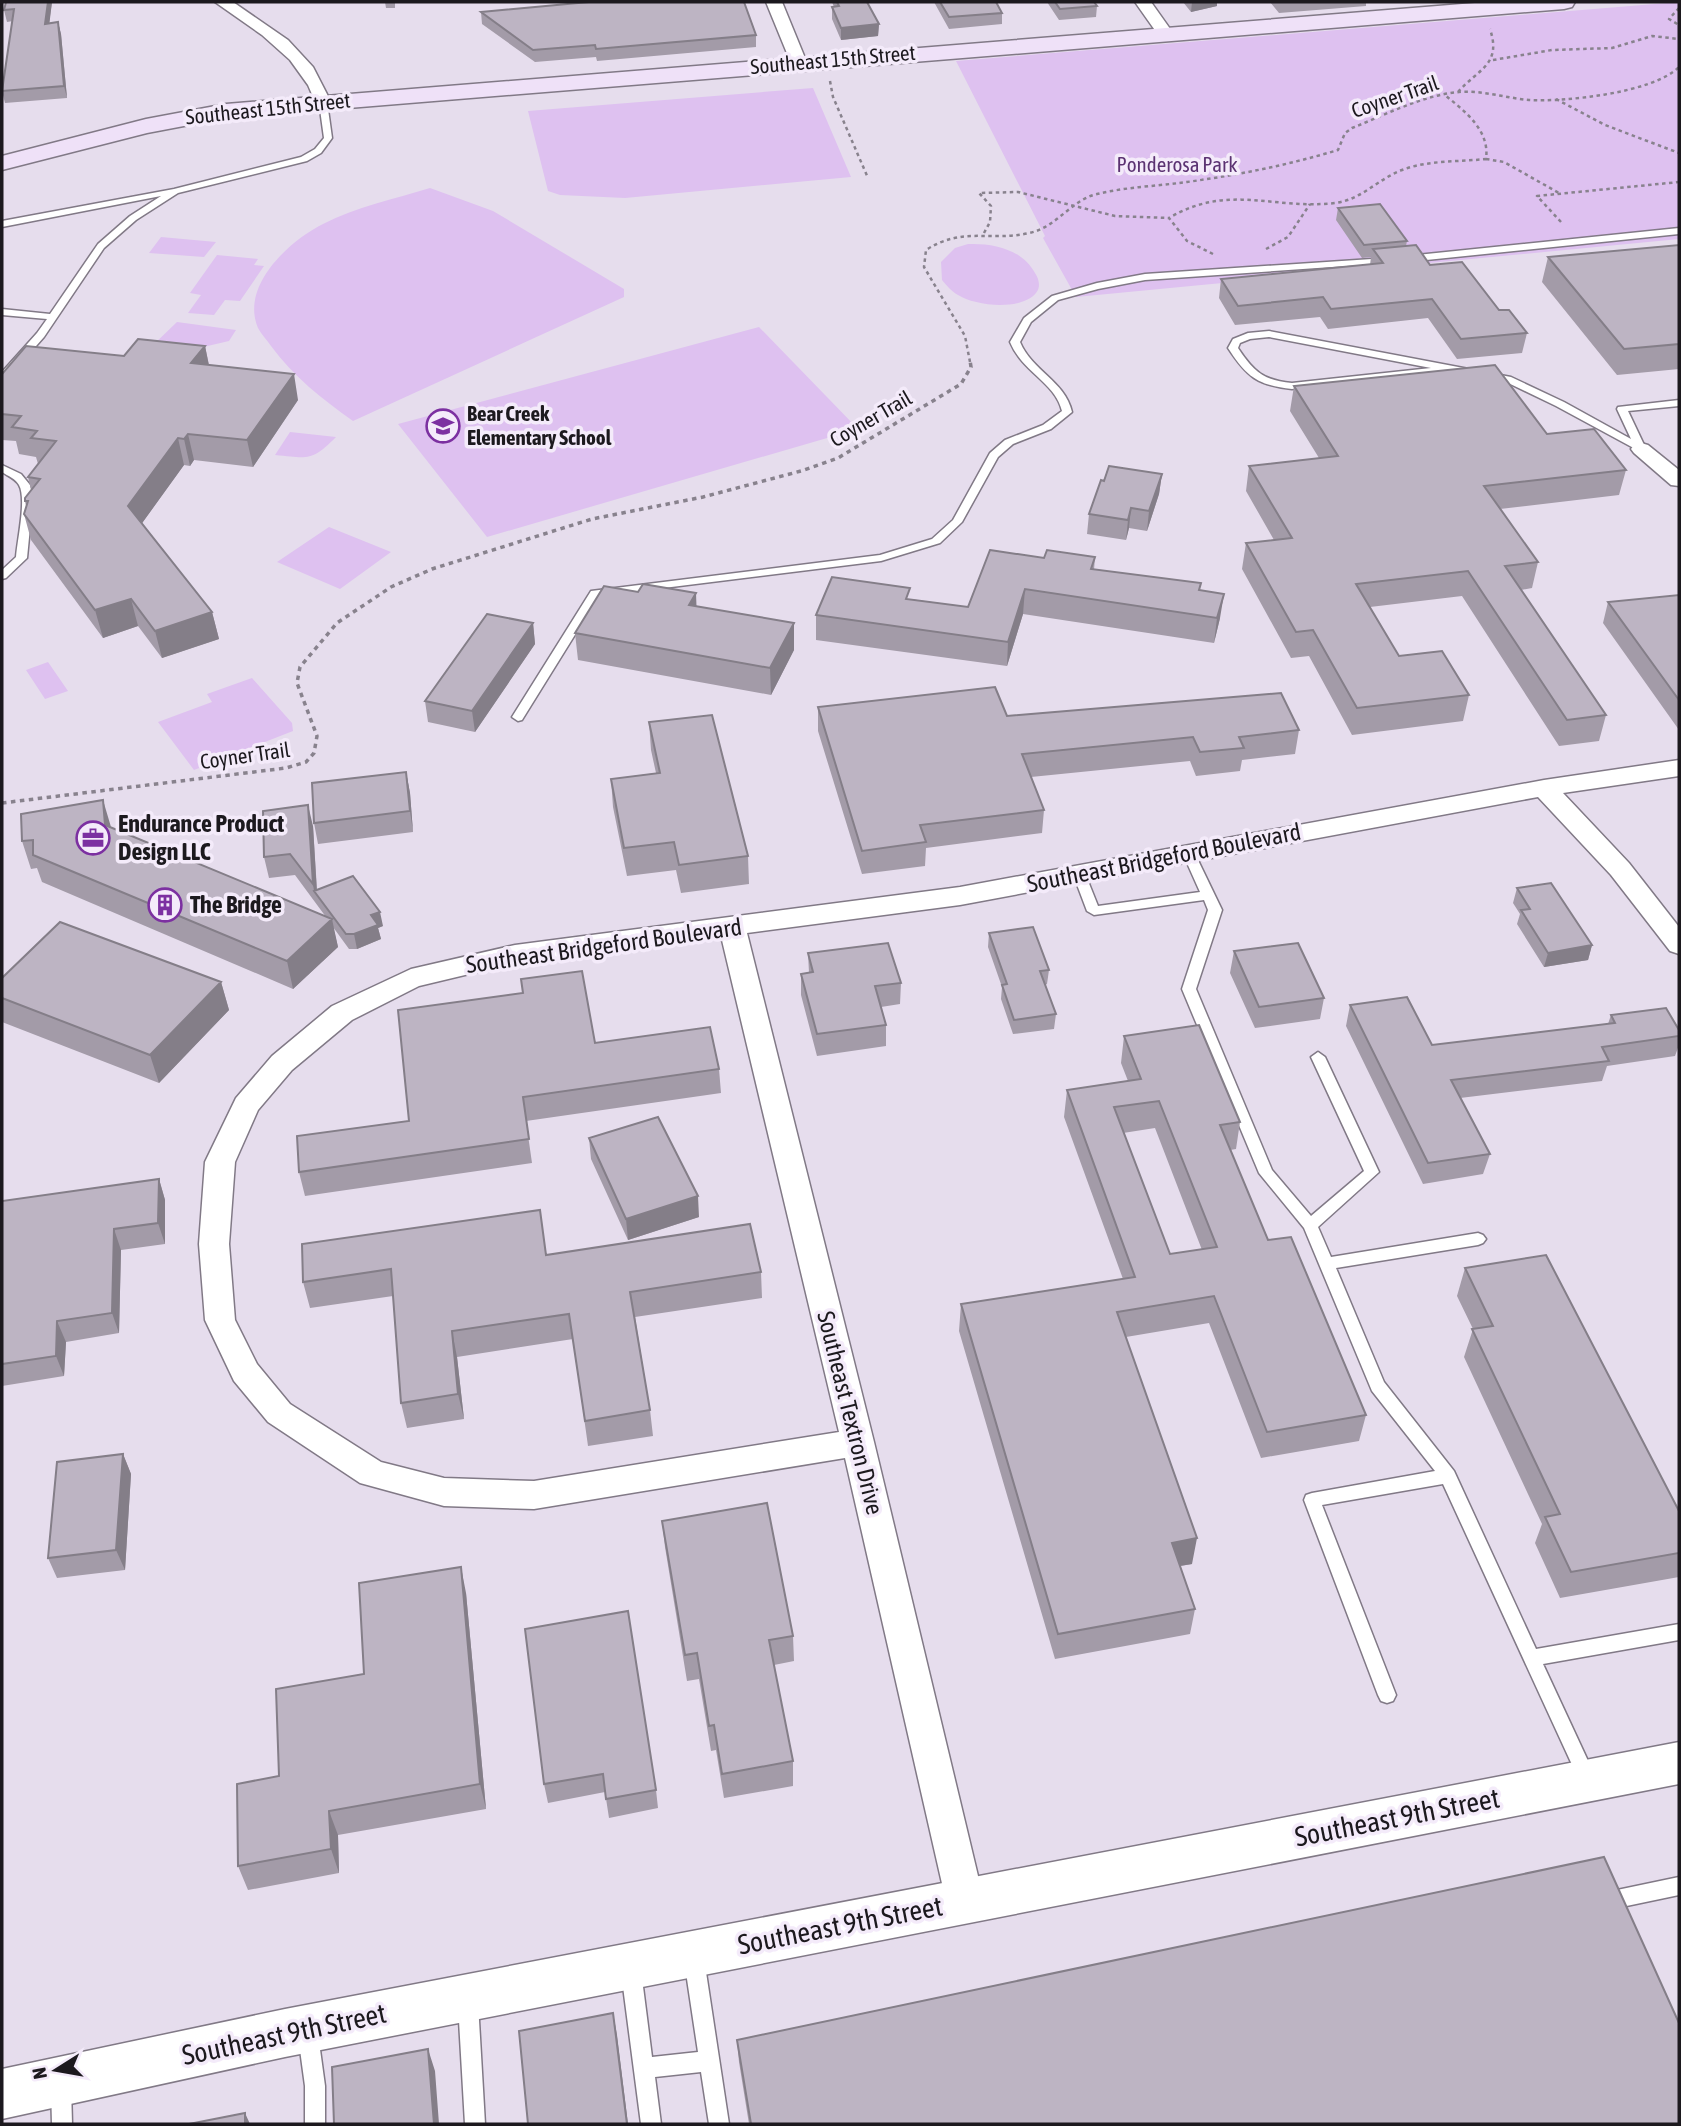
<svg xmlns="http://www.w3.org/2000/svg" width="1681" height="2126" viewBox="0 0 1681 2126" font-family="'Asap Condensed',sans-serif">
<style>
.green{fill:#dec1f0}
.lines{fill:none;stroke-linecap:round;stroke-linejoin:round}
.service-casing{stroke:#817986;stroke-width:3}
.minor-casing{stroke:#817986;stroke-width:3}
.tertiary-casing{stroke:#817986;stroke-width:3}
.secondary-casing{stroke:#817986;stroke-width:3}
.path-far1{stroke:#88828d;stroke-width:2.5;stroke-dasharray:3.5 3.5;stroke-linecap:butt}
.path{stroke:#88828d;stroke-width:3.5;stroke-dasharray:4.5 4.5;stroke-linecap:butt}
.service{fill:#fff;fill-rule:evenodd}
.minor{fill:#fff;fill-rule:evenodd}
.tertiary{fill:#fff;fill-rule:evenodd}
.secondary{fill:#efe1f8;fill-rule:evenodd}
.wall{fill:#a39ba8;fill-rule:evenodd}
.shaded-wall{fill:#847e88}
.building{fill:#bdb4c3;stroke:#847e88;stroke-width:2;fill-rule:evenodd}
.labels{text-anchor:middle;stroke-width:7;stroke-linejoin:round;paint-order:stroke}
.far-street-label{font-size:21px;fill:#1c191e;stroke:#f4ebfa}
.far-park-label{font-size:21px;fill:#5b3272;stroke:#f4ebfa}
.far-poi-label{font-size:21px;font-weight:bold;fill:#1c191e;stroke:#f4ebfa;text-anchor:start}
.poi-label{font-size:24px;font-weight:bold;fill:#1c191e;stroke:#f4ebfa;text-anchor:start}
.street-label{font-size:24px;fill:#1c191e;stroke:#f4ebfa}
.near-street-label{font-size:28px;fill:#1c191e;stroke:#f4ebfa}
</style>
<rect width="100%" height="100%" fill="#e6dded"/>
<path class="green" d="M1679 2V239L1076 297 1043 238 1045 236 956 61Z
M813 88 851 177 625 198 560 195 548 191 528 111Z
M430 188 493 211 624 289V297L353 421C322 399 294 377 271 346 267 340 261 334 258 328 240 286 289 241 323 224 356 207 394 199 430 188Z
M161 237 216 242 204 257 149 253Z
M968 244C993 243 1022 249 1035 273 1039 279 1041 287 1036 293 1021 311 975 306 958 295 951 291 947 286 942 280L941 262 955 248Z
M217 255 258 259 254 265 264 266 240 301 225 300 214 315 188 313 201 295 190 293Z
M177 322 236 330 229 341 186 351 151 347Z
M759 327 858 429 487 537 398 424Z
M290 432 336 437C311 462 309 458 275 455Z
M329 527 391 552 340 589 277 562Z
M48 662 68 691 45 699 26 670Z
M252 678 292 723 293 731 194 770 158 722 212 702 207 694Z"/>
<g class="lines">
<defs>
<path id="service" d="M323 99 327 102 332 138 321 153 307 161 178 193 136 220 104 248 44 337 6 380 2 381V372L37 333 47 319 2 315V309L50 314 98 244 130 216 161 196 2 227V221L174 189 301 157 315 149 324 138 319 102Z
M1679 228V234L1407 262 1402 259 1407 256Z
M1387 258 1390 259V263L1145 280 1098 289 1058 300 1031 322 1020 342C1032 371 1065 381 1072 412L1051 429 1013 444 998 457 962 522 940 543 881 561 599 596 522 720 518 721 512 717 591 591 880 555 932 539 953 520 990 453 1005 440 1043 425 1062 411C1055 382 1023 373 1010 342L1024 318 1052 296 1097 283 1145 274Z
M1269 331 1511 377 1564 402 1631 439 1617 409 1618 407 1679 400V406L1628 411 1646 449 1641 452 1556 406 1504 381 1451 371 1292 389C1257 385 1247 377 1228 348L1233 339 1248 333ZM1269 337 1431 368 1292 383C1263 380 1254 372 1238 348L1240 343 1250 339Z
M2 465 21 474 30 485 33 496 27 558 6 578 2 579V570L16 557C17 541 27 499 19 485 16 479 8 476 2 472Z
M1189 850 1195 854 1222 910 1196 989 1272 1170 1311 1216 1364 1171 1311 1057 1318 1052 1325 1057 1379 1172 1318 1227 1331 1257 1478 1233 1483 1235 1486 1239 1483 1243 1478 1245 1336 1268 1384 1382 1454 1471 1536 1649 1679 1624V1640L1543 1664 1595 1776 1592 1782 1586 1784 1580 1782 1443 1484 1322 1505 1396 1695 1393 1701 1387 1703 1381 1701 1378 1695 1304 1500 1306 1495 1312 1493 1435 1471 1372 1391 1304 1228 1259 1173 1182 989 1208 910 1204 900 1094 915 1087 911 1073 874 1074 871H1084L1098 906 1200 892 1183 854Z
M1679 1877V1895L1617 1908 1610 1905 1608 1899 1610 1893 1617 1890Z
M694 1950 701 1952 704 1959 729 2124H709L701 2072 655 2077 661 2124H641L621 1971 624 1964 631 1961 638 1964 641 1971 652 2057 698 2052 684 1959 687 1952Z
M468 1993 475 1996 478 2003 485 2124H465L458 2003 461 1996Z
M308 2025 315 2028 318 2035 325 2086V2124H305V2086L298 2035 301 2028Z
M61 2077 68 2080 71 2087 72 2124H52L51 2087 54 2080Z"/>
<path id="minor" d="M215 2H233L288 40 313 67 331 102 329 106H317L308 85 290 60 262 35Z
M766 2H782L807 63 805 66 799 68 791 63Z
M1135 2H1151L1173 33 1171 36H1159Z
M1641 443 1648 445 1679 470V486L1671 485 1634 453 1631 449 1634 445Z
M1679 760V776L1563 793 1629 863 1679 927V954L1670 951 1611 875 1538 797 960 905 747 933 874 1442 984 1901 978 1914 965 1919 952 1914 946 1901 845 1458 534 1509 444 1506 360 1483 268 1422 234 1381 205 1320 199 1244 205 1162 236 1098 272 1056 332 1006 411 969 515 945 960 887 1544 780ZM721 936 839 1432 534 1481 444 1478 381 1462 290 1404 257 1364 235 1320 229 1244 235 1162 258 1110 292 1070 352 1020 419 986 515 963Z"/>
<path id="tertiary" d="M1679 1742V1784L285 2057 2 2119V2069L285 2009Z"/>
<path id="secondary" d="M1487 2H1575L1572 7 1564 9 226 118 147 133 2 170V156L146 119 226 104Z"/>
</defs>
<use href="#service" class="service-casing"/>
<use href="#minor" class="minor-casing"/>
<use href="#tertiary" class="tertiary-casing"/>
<use href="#secondary" class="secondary-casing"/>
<path class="path-far1" d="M1679 8 1669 19 1679 25
M1493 60 1552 50 1612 48 1652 36 1679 39
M830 81 833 97 868 178
M1458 92C1478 69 1502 65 1490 29
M1556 99 1605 125 1679 153
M1486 159 1504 162 1559 193
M1561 222 1537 196 1679 182
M984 233 990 222 991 206 979 193 1018 192 1115 216 1169 218
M1266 249 1288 237 1310 204
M1213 254 1187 241 1169 218C1228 183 1273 210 1335 203 1361 200 1378 179 1402 170 1428 160 1458 162 1486 159 1490 131 1466 112 1446 96
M970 362 965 336 924 267 926 250C963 226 990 242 1029 233 1056 228 1071 200 1097 194 1126 187 1158 186 1187 182 1238 175 1288 165 1338 150L1345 133 1352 128C1385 115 1423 95 1459 92 1482 90 1506 98 1529 100 1565 102 1653 93 1679 67"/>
<path class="path" d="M2 803 286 768 306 762 314 753 317 736 297 683 300 667 337 623 391 587 432 569 592 519 703 497 801 471 838 458 961 384 971 367 970 360"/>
<use href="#service" class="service"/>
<use href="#minor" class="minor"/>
<use href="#tertiary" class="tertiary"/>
<use href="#secondary" class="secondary"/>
</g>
<path class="wall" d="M6 2H52L49 23 58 22 61 34 67 98 5 103 2 91 13 21 7 22 4 10Z
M385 2H395V8H386Z
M832 2H867L879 24 878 36 841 40 832 19V7H834Z
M934 2H996L1002 13V24L949 29Z
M1047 2H1094L1097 6 1096 17 1059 20Z
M1183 2H1217V6L1191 12Z
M1270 2H1366V6L1279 13Z
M481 12 756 35V47L597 61 596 57 535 62 482 24Z
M1338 208 1407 241 1406 246 1430 265 1499 310 1527 333 1522 353 1457 359 1428 318 1328 329 1320 317 1235 325 1219 298 1221 279 1370 265 1371 257 1362 258 1336 220Z
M1679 245V369L1617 375 1542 282 1548 257Z
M205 346 209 365 298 400 253 467 194 460 190 466 184 465 142 523 212 612 219 639 162 658 138 626 103 638 31 540 24 514 26 506 25 501 31 490 28 477 38 464 36 457 19 454 16 441 2 440V374Z
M1294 386 1547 434 1626 470 1619 495 1500 509 1538 562 1532 588 1521 590 1606 715 1599 741 1559 746 1462 596 1370 607 1399 656 1469 695 1463 721 1352 735 1309 656 1291 658 1242 569 1246 543 1274 540 1246 491 1249 466 1319 458 1290 411Z
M1162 474 1159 494 1147 531 1129 528 1126 540 1087 534 1089 514 1104 481Z
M1095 557 1094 570 1200 590 1220 618 1214 643 1023 614 1007 666 816 640V615L910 599 968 607 1044 558Z
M638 592 696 593V606L794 650 771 695 578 660 575 633Z
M1679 595V730L1603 623 1608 602Z
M533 623 535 644 475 732 428 722 425 701Z
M818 707 1007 716 1299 730 1295 754 1242 760 1240 771 1196 776 1190 761 1031 777 1044 810 1042 833 926 848 925 866 862 874 818 731Z
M649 722 748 856 749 884 681 893 676 870 627 876 613 807 611 779 656 773 651 750Z
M406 772 410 793 413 832 318 844 314 823Z
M313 826 317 890 383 926 378 928 381 939 357 949H349L333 927 338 947 293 989 42 882 37 868 31 869 22 841 111 827 326 917 295 875 269 878 264 857Z
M1517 888 1592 945 1588 960 1544 967 1517 924 1520 914 1513 903Z
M989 933 1049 970 1047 984 1045 985 1056 1014 1054 1029 1013 1034 1001 999 1002 987 988 947Z
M1234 951 1324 998 1320 1019 1255 1028 1230 973Z
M808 953 901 983 900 1004 881 1007 886 1025V1046L817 1056 801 995V974L809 973Z
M2 978 221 982 229 1010 159 1083 2 1022Z
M1350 1005 1432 1045 1608 1024 1611 1015 1679 1030V1045L1675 1056 1607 1066 1602 1081 1460 1098 1490 1154 1483 1174 1423 1184 1346 1026Z
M1124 1036 1240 1122 1236 1149 1230 1150 1268 1240 1366 1415 1359 1441 1261 1458 1209 1323 1126 1337 1192 1564 1180 1566 1195 1609 1190 1634 1055 1659 959 1331 961 1304 1123 1279 1064 1117 1067 1090 1128 1081 1121 1063ZM1155 1128 1202 1250 1170 1254 1123 1133Z
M595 1043 719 1069 721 1093 526 1121 532 1163 305 1196 299 1172 409 1121Z
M589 1138 699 1217 628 1240 591 1159Z
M159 1179 165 1200V1244L121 1250 119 1333 66 1342 64 1376 2 1386V1209Z
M302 1244 546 1255 761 1272 762 1298 635 1317 650 1410 653 1436 588 1446 573 1339 457 1357 464 1419 407 1428 401 1403 393 1296 310 1308 303 1282Z
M1465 1268 1679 1511V1577L1560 1598 1535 1543 1542 1524 1464 1357 1473 1329 1457 1296Z
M123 1454 131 1474 125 1570 57 1578 48 1558Z
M662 1521 793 1636 794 1661 774 1665 793 1761V1786L724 1798 716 1750 711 1751 699 1679 687 1681 665 1547Z
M466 1593 486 1809 338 1835 339 1873 248 1890 238 1866 279 1776 364 1674Z
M525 1629 656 1790 658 1808 609 1818 605 1792 548 1803 544 1784Z
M737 2040 1679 2124H749L739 2062Z"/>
<path class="shaded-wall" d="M48 2H52L48 35 45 24Z
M1192 2H1217V6L1191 12Z
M58 22 61 34 67 98 64 86Z
M879 24 878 36 841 40V28Z
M205 346 210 371 191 363Z
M294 374 298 400 253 467 247 440Z
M188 434 194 460 190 466 184 439Z
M178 438 184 465 135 533 128 506Z
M1162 474 1159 494 1147 531 1149 511Z
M1131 508 1129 528 1126 540 1128 520Z
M1025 589 1023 614 1007 666 1008 642Z
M696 593 697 620 689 605Z
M1224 594 1220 618 1214 643 1217 618Z
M131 599 138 626 103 638 95 610Z
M212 612 219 639 162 658 155 631Z
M533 623 535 644 475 732 472 711Z
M794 623V650L771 695 770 668Z
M406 772 410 793 413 832 410 811Z
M103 800 111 827 105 825Z
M308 805 313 826 317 894 314 891 313 884Z
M380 912 383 926 378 928 381 939 357 949 354 934 371 915Z
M332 919 338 947 293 989 287 961Z
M1592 945 1588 960 1544 967 1548 953Z
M221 982 229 1010 159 1083 150 1055Z
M159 1179 165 1200V1244L158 1223Z
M698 1196 699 1217 628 1240 626 1219Z
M114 1229 121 1250 119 1333 112 1313Z
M57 1321 66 1342 64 1376 56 1356Z
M452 1331 457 1357 464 1419 458 1394Z
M123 1454 131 1474 125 1570 116 1550Z
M1197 1538 1192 1564 1167 1568 1172 1543Z
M461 1567 466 1593 486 1809 480 1784Z
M329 1811 338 1835 339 1873 331 1849Z
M613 2013 617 2035 628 2124H627Z
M428 2049 435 2071 439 2124H434Z
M245 2113 250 2124H245Z"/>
<path class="building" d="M6 2H48L45 24 58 22 64 86 2 91 14 9 4 10Z
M589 2H744L756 35 596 49 595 45 533 50 481 12Z
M837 2H867L879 24 841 28 832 7 839 6Z
M940 2H996L1002 13 949 17Z
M1055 2H1094L1097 6 1060 9Z
M1380 204 1407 241 1364 245 1338 208Z
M1416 245 1430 265 1462 262 1499 310H1509L1527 333 1461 339 1432 299 1331 309 1323 297 1238 306 1221 279 1383 263 1373 249Z
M1679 245V344L1624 349 1548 257Z
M138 339 205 346 191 363 294 374 247 440 188 434 184 439 178 438 128 506 212 612 155 631 131 599 95 610 24 514 28 501H25V498L40 479 28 477 56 441 31 438 37 431 12 427 21 416 2 414V374L26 346 124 356Z
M1495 365 1547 434 1594 429 1626 470 1484 486 1538 562 1505 566 1606 715 1567 720 1468 571 1356 584 1399 656 1442 651 1469 695 1357 708 1313 630 1296 632 1246 543 1292 538 1249 466 1338 456 1294 386Z
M1109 466 1162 474 1149 511 1131 508 1128 520 1089 514 1101 480 1104 481Z
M990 550 1044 558 1047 550 1095 557 1091 569 1201 583 1199 590 1224 594 1217 618 1025 589 1008 642 816 615 832 577 910 588 906 599 968 607Z
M643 584 696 593 689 605 794 623 770 668 575 633 604 586 638 592Z
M1679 595V700L1608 602Z
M487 614 533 623 472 711 425 701Z
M995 687 1007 716 1281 693 1299 730 1239 737 1244 748 1200 752 1193 737 1022 754 1044 810 920 825 926 842 862 851 818 707Z
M712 715 748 856 679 865 674 842 624 848 611 779 660 773 649 722Z
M406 772 410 811 314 823 312 783Z
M103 800 105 825 332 919 287 961 33 855V840L22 841 21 814Z
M308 805 313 884 290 854 264 857 263 811Z
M353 876 380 912 371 915 378 925 354 934H346L314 891Z
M1551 883 1592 945 1548 953 1521 910 1530 909 1517 888Z
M60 922 221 982 150 1055 2 998V978Z
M1033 927 1049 970 1040 971 1056 1014 1014 1020 1002 985 1007 984 989 933Z
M888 943 901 983 875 986 886 1025 817 1034 801 974 813 972 808 953Z
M1298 943 1324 998 1259 1007 1234 951Z
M582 971 595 1043 710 1027 719 1069 523 1097 529 1139 299 1172 297 1136 409 1121 398 1010 523 993 521 979Z
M1407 997 1432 1045 1615 1023 1611 1015 1666 1008 1679 1030V1036L1602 1047 1609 1061 1451 1080 1490 1154 1428 1163 1350 1005Z
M1199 1025 1240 1122 1220 1125 1268 1240 1291 1237 1366 1415 1267 1432 1214 1296 1117 1312 1197 1538 1172 1543 1195 1609 1058 1634 961 1304 1135 1277 1067 1090 1141 1079 1124 1036ZM1159 1101 1217 1247 1170 1254 1114 1107Z
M658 1117 698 1196 626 1219 589 1138Z
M159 1179 158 1223 114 1229 112 1313 57 1321 56 1356 2 1364V1201Z
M540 1210 546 1255 750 1224 761 1272 630 1292 650 1410 585 1421 569 1314 452 1331 458 1394 401 1403 391 1269 303 1282 302 1244Z
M1546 1255 1679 1511V1553L1571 1572 1545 1517 1560 1514 1472 1329 1493 1326 1465 1268Z
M123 1454 116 1550 48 1558 57 1462Z
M767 1503 793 1636 769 1640 793 1761 722 1774 714 1725 709 1726 697 1653 685 1655 662 1521Z
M461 1567 480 1784 329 1811 331 1849 238 1866 237 1784 279 1776 276 1689 364 1674 359 1583Z
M628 1611 656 1790 606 1799 603 1774 544 1784 525 1629Z
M1604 1857 1679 2023V2124H751L737 2040Z
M613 2013 627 2124H528L519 2031Z
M428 2049 434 2124H334L332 2067Z
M245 2113V2124H189Z"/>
<defs>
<symbol id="school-ring" viewBox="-11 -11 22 22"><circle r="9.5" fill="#f4ebfa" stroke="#7c30a1" stroke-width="1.5"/><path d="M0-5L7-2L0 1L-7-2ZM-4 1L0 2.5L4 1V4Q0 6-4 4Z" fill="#7c30a1"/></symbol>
<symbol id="office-ring" viewBox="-11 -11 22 22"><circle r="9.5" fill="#f4ebfa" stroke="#7c30a1" stroke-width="1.5"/><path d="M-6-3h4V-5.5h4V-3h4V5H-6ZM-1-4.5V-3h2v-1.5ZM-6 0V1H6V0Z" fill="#7c30a1"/></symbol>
<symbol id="building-ring" viewBox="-11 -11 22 22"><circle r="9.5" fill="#f4ebfa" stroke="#7c30a1" stroke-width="1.5"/><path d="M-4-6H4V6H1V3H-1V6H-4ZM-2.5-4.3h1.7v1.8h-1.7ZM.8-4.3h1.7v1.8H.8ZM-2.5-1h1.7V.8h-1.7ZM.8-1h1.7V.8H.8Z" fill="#7c30a1"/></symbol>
</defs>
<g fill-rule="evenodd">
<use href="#school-ring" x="424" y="407" width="38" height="38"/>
<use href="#office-ring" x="74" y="819" width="38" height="38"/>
<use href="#building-ring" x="146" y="886" width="38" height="38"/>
</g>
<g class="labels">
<g class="far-street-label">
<text transform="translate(833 60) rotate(-5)" y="7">Southeast 15th Street</text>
<text transform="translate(1395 97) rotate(-19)" y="7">Coyner Trail</text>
<text transform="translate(268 109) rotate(-6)" y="7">Southeast 15th Street</text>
<text transform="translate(871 419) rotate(-30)" y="7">Coyner Trail</text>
<text transform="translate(245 756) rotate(-8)" y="7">Coyner Trail</text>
</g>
<g class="far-park-label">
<text x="1177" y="172">Ponderosa Park</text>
</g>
<g class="far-poi-label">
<text x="467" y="421">Bear Creek<tspan x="467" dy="24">Elementary School</tspan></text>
</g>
<g class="poi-label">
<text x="118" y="832">Endurance Product<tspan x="118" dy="28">Design LLC</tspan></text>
<text x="190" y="913">The Bridge</text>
</g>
<g class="street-label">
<text transform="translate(1164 858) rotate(-11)" y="8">Southeast Bridgeford Boulevard</text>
<text transform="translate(604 946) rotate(-8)" y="8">Southeast Bridgeford Boulevard</text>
<text transform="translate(850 1413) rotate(76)" y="8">Southeast Textron Drive</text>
</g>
<g class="near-street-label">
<text transform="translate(1397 1817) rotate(-11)" y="10">Southeast 9th Street</text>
<text transform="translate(840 1925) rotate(-11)" y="10">Southeast 9th Street</text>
<text transform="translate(284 2034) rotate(-12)" y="10">Southeast 9th Street</text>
</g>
</g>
<rect width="1681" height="2126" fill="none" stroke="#1c191e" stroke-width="7"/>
<g transform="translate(56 2070) rotate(259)" stroke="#f4ebfa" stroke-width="5" paint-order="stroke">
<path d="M0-5L12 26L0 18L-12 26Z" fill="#1c191e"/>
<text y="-10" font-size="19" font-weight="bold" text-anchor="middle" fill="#1c191e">N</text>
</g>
</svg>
